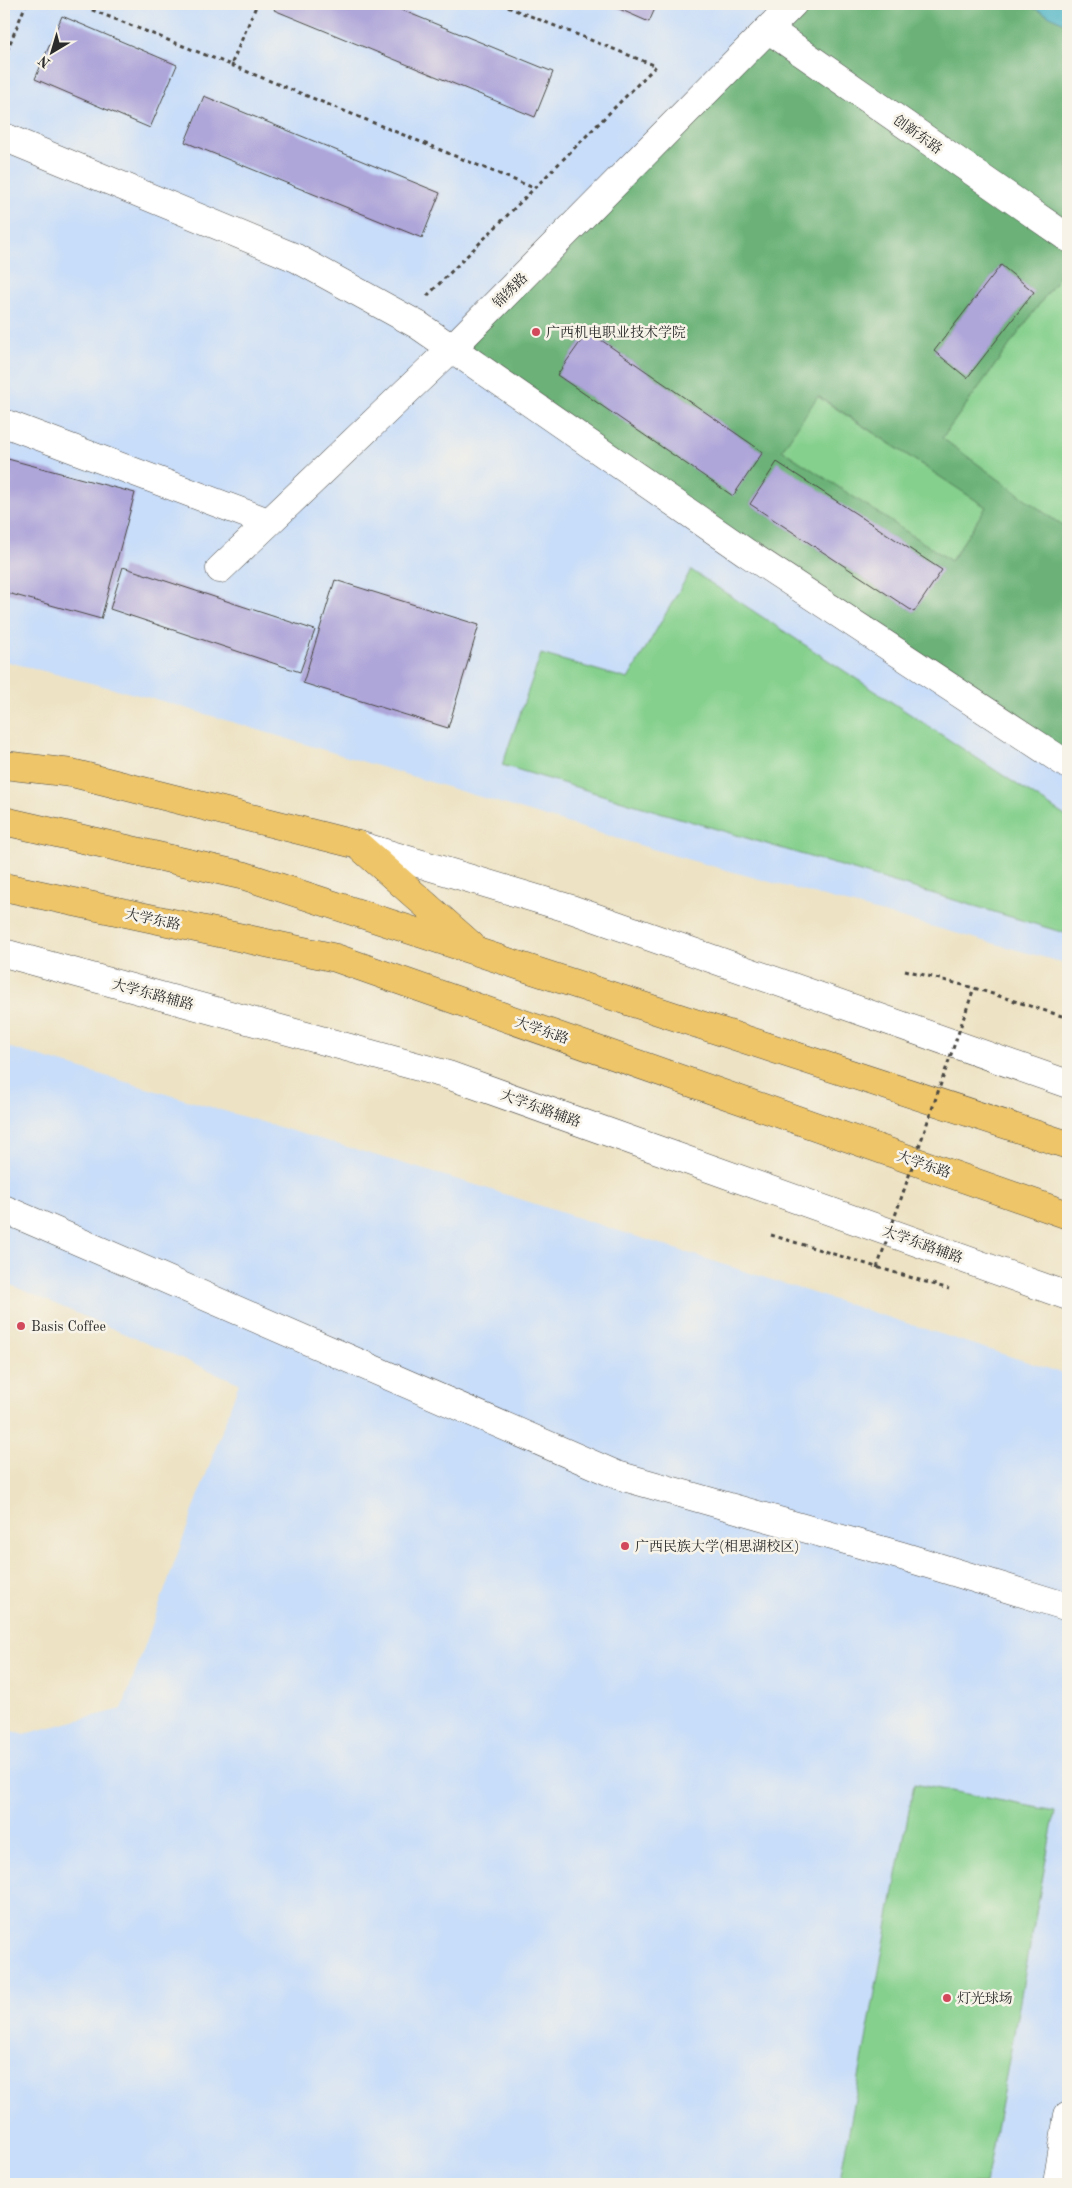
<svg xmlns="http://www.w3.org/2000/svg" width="1072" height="2188" viewBox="0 0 1072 2188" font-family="'Old Standard TT','Noto Serif SC',serif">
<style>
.built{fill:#c8ddf9}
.green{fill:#85d08d;stroke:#587e5c}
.forest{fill:#6cb278;stroke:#4c6e52;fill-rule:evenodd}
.water{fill:#47b2c5;stroke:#396e78}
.building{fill:#aea5d9}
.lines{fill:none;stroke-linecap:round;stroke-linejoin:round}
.minor-casing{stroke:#484642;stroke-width:29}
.major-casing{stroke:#484642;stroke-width:29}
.path{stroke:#484642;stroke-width:3;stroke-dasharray:4 4;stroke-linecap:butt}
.minor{stroke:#fff;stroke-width:28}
.major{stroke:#eec569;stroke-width:28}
.path-bridge{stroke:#484642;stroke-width:3;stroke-dasharray:4 4;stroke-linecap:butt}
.poi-dot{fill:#d1495b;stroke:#f7f3e8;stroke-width:2}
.labels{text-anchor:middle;stroke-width:5;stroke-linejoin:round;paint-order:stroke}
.street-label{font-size:14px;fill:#2b2b2b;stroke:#f7f3e8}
.poi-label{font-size:14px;fill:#2b2b2b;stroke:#f7f3e8;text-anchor:start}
</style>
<rect width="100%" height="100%" fill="#f7f3e8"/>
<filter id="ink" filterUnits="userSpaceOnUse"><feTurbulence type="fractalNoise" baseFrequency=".02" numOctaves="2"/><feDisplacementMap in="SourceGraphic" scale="10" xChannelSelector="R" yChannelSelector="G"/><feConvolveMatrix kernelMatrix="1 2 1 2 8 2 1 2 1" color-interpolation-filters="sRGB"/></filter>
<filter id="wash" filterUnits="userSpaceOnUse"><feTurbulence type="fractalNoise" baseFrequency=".0096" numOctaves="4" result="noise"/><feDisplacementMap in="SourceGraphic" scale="20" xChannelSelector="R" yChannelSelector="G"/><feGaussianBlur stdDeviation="1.12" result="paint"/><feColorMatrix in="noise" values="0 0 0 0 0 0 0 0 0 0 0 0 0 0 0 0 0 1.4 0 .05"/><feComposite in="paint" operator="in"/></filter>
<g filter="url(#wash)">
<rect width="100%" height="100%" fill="#ede2c3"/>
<path class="built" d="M4 4H1068V964L679 857 162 701 4 661Z
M4 1046 479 1186 1068 1375V2184H4V1729L24 1734 122 1709 239 1383 4 1282Z"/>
<path class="green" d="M1062 273 1068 277V530L942 438Z
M817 396 986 507 951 561 782 450Z
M691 570 1068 818V934L502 765 541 654 628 679Z
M914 1784 1055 1811 986 2184H839Z"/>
<path class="forest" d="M793 4H1026L1068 25V277L1062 273 942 438 1068 530V765L452 348ZM1001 265 1034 292 967 377 934 351ZM588 331 763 452 733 495 557 375ZM818 396 986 507 951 561 782 450ZM777 463 942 570 914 612 750 504Z"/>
<path class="water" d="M1026 4H1068V25Z"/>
<g id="blocks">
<path class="building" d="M277 4H387L553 72 535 117 274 10Z
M608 4H657L649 22Z
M62 16 177 65 150 128 35 79Z
M204 96 440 193 422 238 185 142Z
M1001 265 1034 292 967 378 934 351Z
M588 331 763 452 733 496 557 375Z
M4 458 135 493 101 619 4 592Z
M777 462 942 570 914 612 750 504Z
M123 567 315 630 300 672 110 609Z
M335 580 479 625 448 728 303 683Z"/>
</g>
</g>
<g filter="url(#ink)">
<use href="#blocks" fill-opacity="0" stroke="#484642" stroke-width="1"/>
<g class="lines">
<defs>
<path id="minor" d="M768 29 1068 238
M4 137 296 258 418 325 747 553 1068 765
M4 423 268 522
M220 569 452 348 793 4
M358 845 571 909 1068 1084
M4 953 448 1075 1068 1296
M4 1209 617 1475 902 1556 1068 1607
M1057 2184 1068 2115"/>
<path id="major" d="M4 765 72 773 358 845 471 945
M4 821 245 876 1068 1145
M4 887 336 958 1068 1215"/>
</defs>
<use href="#minor" class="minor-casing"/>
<use href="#major" class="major-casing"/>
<path class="path" d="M77 4 231 65 257 4
M4 58 26 4
M231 65 534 188
M427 296 656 66 500 4
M905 970 974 988 1068 1018
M771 1235 949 1289"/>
<use href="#minor" class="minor"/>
<use href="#major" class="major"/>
<path class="path-bridge" d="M877 1268 974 988"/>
</g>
</g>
<g class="poi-dot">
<circle cx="536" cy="332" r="5"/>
<circle cx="21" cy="1326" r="5"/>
<circle cx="625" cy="1546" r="5"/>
<circle cx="947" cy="1998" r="5"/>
</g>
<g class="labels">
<g class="street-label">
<text transform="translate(918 134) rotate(35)" y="5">创新东路</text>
<text transform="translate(510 290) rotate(-45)" y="5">锦绣路</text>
<text transform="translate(153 919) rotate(12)" y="5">大学东路</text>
<text transform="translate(153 994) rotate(15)" y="5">大学东路辅路</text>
<text transform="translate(542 1030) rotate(19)" y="5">大学东路</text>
<text transform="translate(541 1108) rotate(20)" y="5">大学东路辅路</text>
<text transform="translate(924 1164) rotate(19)" y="5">大学东路</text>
<text transform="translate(923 1244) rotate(20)" y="5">大学东路辅路</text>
</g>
<g class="poi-label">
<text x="546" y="337">广西机电职业技术学院</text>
<text x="31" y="1331">Basis Coffee</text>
<text x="635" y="1551">广西民族大学(相思湖校区)</text>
<text x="957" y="2003">灯光球场</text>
</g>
</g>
<rect width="1072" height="2188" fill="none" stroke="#f7f3e8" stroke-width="20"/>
<g transform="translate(52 52) rotate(218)" stroke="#f7f3e8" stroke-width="4" paint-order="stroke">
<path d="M0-4L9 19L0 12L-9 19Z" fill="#2b2b2b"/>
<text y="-8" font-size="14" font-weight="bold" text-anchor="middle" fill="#2b2b2b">N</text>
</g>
</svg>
